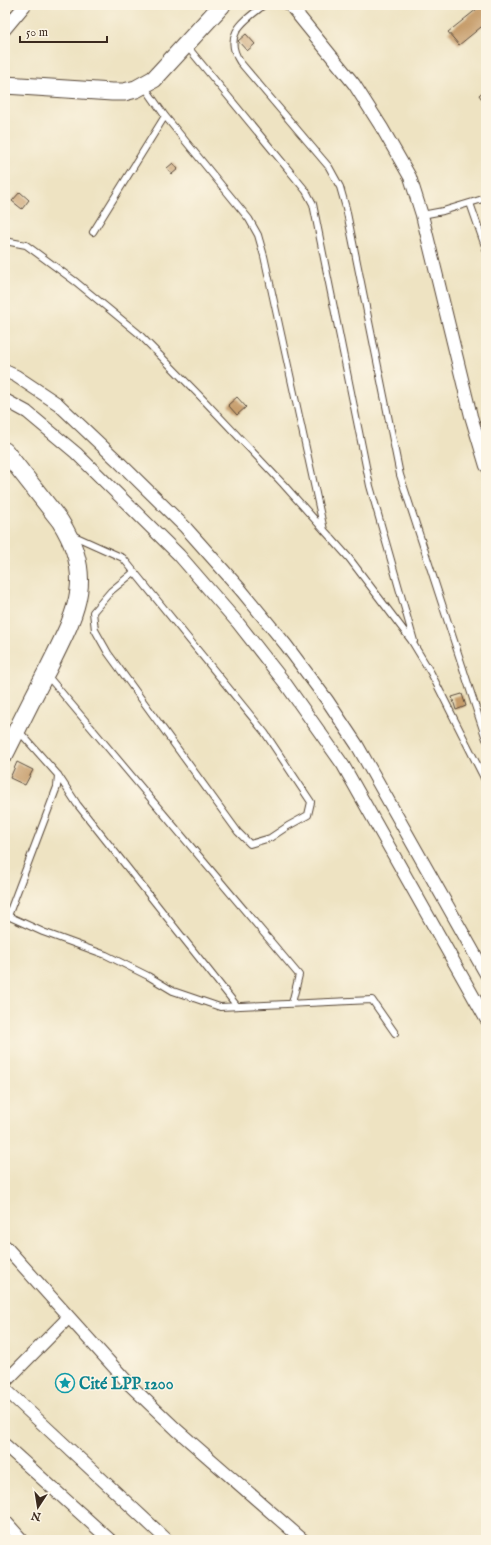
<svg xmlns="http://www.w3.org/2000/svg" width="491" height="1545" viewBox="0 0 491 1545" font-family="'IM FELL English',serif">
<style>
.building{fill:#c69c6a}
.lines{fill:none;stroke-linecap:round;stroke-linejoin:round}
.lane-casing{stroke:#564637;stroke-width:8}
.street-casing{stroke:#564637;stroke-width:14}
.secondary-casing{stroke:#564637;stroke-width:19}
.lane{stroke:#fff;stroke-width:6}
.street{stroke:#fff;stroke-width:12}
.secondary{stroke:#fff;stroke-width:17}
.labels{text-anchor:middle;stroke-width:3;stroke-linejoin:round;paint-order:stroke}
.culture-label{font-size:16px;font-weight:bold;fill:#0d838f;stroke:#fcf5e5;text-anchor:start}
</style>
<rect width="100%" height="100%" fill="#fcf5e5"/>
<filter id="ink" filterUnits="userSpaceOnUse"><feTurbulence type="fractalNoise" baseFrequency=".025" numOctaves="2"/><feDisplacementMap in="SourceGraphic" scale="8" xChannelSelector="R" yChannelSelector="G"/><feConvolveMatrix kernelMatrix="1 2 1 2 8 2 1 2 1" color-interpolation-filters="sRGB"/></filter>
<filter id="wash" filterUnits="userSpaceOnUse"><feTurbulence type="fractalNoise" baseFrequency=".012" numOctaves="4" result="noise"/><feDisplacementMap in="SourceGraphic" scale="16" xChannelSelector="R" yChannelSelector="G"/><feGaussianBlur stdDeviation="0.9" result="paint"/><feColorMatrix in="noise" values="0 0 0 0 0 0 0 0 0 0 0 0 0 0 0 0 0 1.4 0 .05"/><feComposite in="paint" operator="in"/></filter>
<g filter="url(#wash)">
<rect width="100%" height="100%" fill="#eee3c2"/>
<g id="blocks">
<path class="building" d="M482 5H486V23L459 45 448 32Z
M246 34 255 44 247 51 238 41Z
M486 89V105L479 95Z
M173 163 178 169 172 174 167 168Z
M20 192 29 200 22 209 12 201Z
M237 397 246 407 237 415 228 405Z
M462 694 466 706 456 710 452 697Z
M17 762 33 770 25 785 10 778Z"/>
</g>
</g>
<g filter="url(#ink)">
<use href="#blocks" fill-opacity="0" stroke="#564637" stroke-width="1"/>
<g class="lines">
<defs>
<path id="lane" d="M264 5C244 21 222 34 240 62L329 167 340 187 346 208 400 475 486 739
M186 45 306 191 313 204 370 486 414 641
M144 86 165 116 249 219 258 235 264 256 324 530
M470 203 486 249
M422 215 443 211 486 198
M93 232 165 116
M5 241 26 245 76 282 138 333 198 394 283 484 349 558 411 640 431 673 486 782
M72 535 123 558 265 733 311 802 308 815 288 826 270 838 250 844 238 832 108 653 95 630 93 612 111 591 134 572
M46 674 299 975 292 1003
M18 730 58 775 77 804 237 1006
M58 775 57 787 8 916 43 932 106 955 148 976 173 991 220 1007 372 1000 395 1033"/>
<path id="street" d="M290 5 354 84 382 128 410 177 422 215 471 416 486 466
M5 29 25 5
M5 371 16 376 58 404 119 462 185 527 241 590 286 645 327 700 357 745 486 974
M5 400 27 412 76 453 179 555 238 623 285 683 343 765 486 1019
M5 1246 131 1386 177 1430 303 1540
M5 1382 68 1318
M5 1389 167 1540
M5 1445 110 1540
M5 1521 22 1540"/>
<path id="secondary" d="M5 85 112 92H124L136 89 154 79 222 5
M5 451 60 521C97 579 75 614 48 669 33 697 19 726 5 754"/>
</defs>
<use href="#lane" class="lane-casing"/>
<use href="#street" class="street-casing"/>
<use href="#secondary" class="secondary-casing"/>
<use href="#lane" class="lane"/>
<use href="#street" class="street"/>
<use href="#secondary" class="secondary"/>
</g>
</g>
<defs>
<symbol id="sight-ring" viewBox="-11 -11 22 22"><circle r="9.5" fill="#fcf5e5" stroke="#0f9aa8" stroke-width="1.5"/><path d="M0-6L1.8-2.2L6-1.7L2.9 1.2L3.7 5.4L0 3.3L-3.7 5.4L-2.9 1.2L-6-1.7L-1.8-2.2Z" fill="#0f9aa8"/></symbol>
</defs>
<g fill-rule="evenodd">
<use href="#sight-ring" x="54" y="1372" width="22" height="22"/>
</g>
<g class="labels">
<g class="culture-label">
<text x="79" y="1389">Cité LPP 1200</text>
</g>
</g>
<rect width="491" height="1545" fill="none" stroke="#fcf5e5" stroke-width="20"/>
<g transform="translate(38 1507) rotate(192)" stroke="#fcf5e5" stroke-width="3" paint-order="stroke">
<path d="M0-3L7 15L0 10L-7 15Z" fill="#3b2a1e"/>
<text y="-6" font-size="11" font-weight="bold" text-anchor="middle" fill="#3b2a1e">N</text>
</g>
<path d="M20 36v6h87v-6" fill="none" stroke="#3b2a1e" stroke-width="2"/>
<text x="26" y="36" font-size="12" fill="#3b2a1e" stroke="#fcf5e5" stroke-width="3" paint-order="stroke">50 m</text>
</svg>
